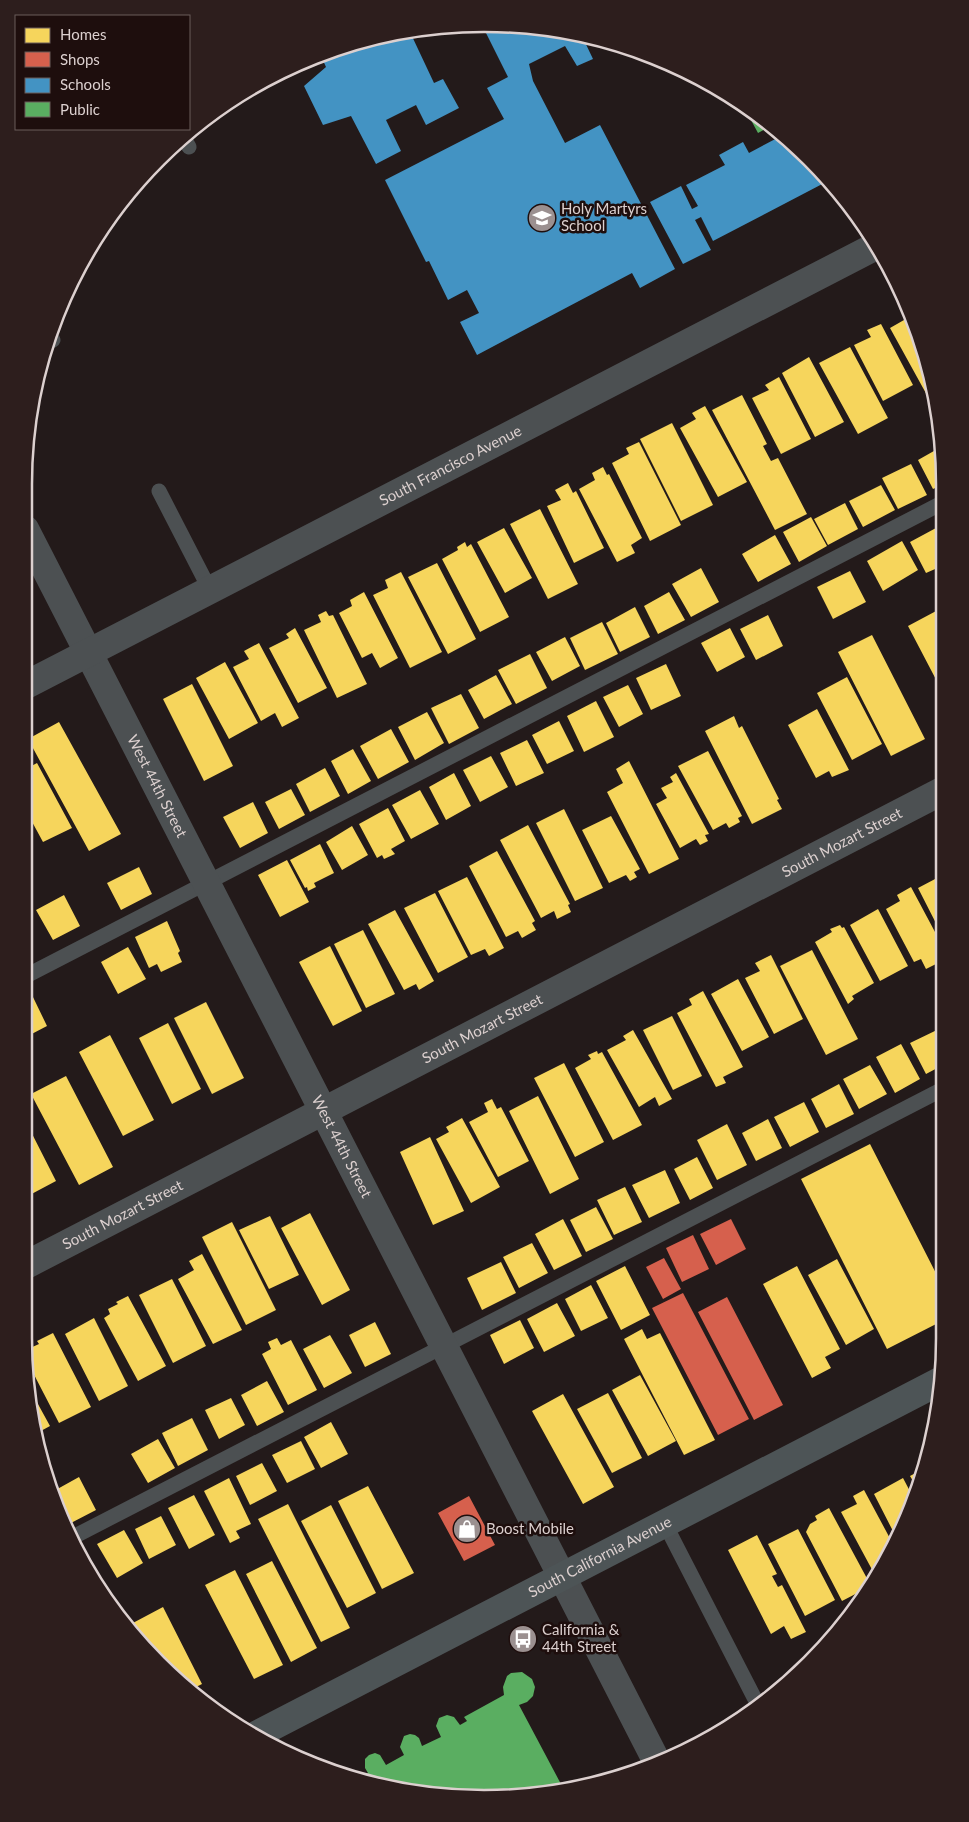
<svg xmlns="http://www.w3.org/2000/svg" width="969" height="1822" viewBox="0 0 969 1822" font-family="Lato,sans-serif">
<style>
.homes{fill:#f6d55c}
.shops{fill:#d6604d}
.schools{fill:#4393c3}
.public{fill:#5aae61}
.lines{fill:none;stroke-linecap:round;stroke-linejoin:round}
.service{stroke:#4c5052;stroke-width:15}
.minor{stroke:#4c5052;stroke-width:28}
.secondary{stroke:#4d5456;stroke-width:28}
.labels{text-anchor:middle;stroke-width:5;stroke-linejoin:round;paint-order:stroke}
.poi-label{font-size:15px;fill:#dcd0cf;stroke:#1e0e0d;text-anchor:start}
.street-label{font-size:15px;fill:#dcd0cf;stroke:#1e0e0d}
.rim{fill:none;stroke:#dcd0cf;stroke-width:2.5}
</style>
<rect width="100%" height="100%" fill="#231a1a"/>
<path class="homes" d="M911 316 921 336 934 394 928 397 890 328Z
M881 324 913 385 883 401 854 345 871 337 867 330Z
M850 347 888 418 858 434 819 363Z
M809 357 844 422 815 437 782 373Z
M779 377 811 439 781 454 752 398 769 390 765 385Z
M742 395 767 444 763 446 771 461 778 458 807 514 775 530 712 410Z
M705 406 747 482 718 497 680 428 696 419 692 413Z
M672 423 713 505 681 521 640 439Z
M639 442 681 525 650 541 612 463 629 454 626 448Z
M941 447 942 485 933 489 918 460Z
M911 464 927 495 898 509 882 478Z
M603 467 607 475 609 474 642 538 631 545 635 553 617 562 579 489 595 480 592 473Z
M568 483 573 493 576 491 604 548 574 563 547 506 561 500 555 490Z
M881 485 895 510 863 527 849 501Z
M845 503 858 529 828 545 814 519Z
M540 509 578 584 548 599 510 524Z
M811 517 827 546 799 562 783 532Z
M504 528 532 578 505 593 477 542Z
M936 528 942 539V566L926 573 910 542Z
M775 535 791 564 758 582 742 554Z
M902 541 918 570 883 591 867 561Z
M465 542 467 547 471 544 509 617 480 632 442 559 458 550 457 547Z
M437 563 476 639 448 654 408 577Z
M701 568 719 602 691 617 672 584Z
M850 571 866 602 833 619 817 587Z
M401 572 442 652 410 668 373 595 388 588 385 580Z
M364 592 398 658 380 668 372 653 362 658 339 613 352 606 350 600Z
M669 592 685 620 658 634 644 606Z
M635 607 650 637 620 652 606 623Z
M938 610 942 618V691L908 626Z
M326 611 329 616 333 615 367 684 337 698 304 630 321 622 318 615Z
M768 615 783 646 756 660 740 629Z
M602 622 618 654 585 670 570 638Z
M295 628 327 688 298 703 269 648 289 638 286 634Z
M730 628 745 657 717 672 701 643Z
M872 635 925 739 891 756 838 652Z
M565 637 580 666 552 681 536 652Z
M259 643 299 718 282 727 275 713 261 721 233 667 249 659 244 651Z
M530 654 547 688 516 704 498 670Z
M225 662 258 723 229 739 196 678Z
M666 664 681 696 651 710 636 678Z
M496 675 512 704 484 719 468 690Z
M847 677 882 744 852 760 817 693Z
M192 684 233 766 204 781 163 699Z
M628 685 643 714 619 727 603 697Z
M461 694 479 728 449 744 431 708Z
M596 701 614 737 584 752 567 716Z
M817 709 849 770 832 777 829 771 816 778 788 725Z
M427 712 444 743 415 760 398 727Z
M734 716 739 728 742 726 779 799 777 800 782 809 752 824 705 731Z
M559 721 574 751 547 764 532 735Z
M59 722 121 834 89 851 28 739Z
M391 729 409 762 378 779 360 746Z
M527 740 544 773 516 786 500 753Z
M353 749 371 781 348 794 331 761Z
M708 751 742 816 738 818 740 822 729 828 726 823 713 830 678 766Z
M491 756 508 787 480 802 463 770Z
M629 761 679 859 649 874 607 792 623 783 616 769Z
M37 763 72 828 43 842 24 807V770Z
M325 768 340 796 310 812 296 784Z
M454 773 471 806 446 820 429 787Z
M676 773 709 834 705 835 708 841 700 845 696 839 680 848 656 804 667 798 661 788 673 782 670 777Z
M291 789 305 815 279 829 265 802Z
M420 790 439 824 411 839 392 805Z
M253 802 268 833 240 848 223 817Z
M388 808 405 841 391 849 395 854 384 859 382 855 377 858 359 824Z
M564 809 603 888 575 901 536 823Z
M24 816 33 832 24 836Z
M611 816 640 869 634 872 637 877 630 881 626 875 609 883 582 830Z
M528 825 570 904 568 905 571 912 557 919 554 911 541 918 500 840Z
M352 826 368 855 342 870 326 842Z
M320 844 334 873 314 883 316 887 308 891 307 887 305 888 290 860Z
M497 851 535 921 532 923 536 930 522 938 518 931 506 937 469 866Z
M287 860 309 902 280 917 258 875Z
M139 867 152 894 121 910 107 883Z
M942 870 943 871V937L918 888 937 878 935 874Z
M467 877 504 948 489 956 485 949 471 955 438 891Z
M911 887 943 947 937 950 942 961 926 969 921 959 914 962 886 909 900 901 897 895Z
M435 893 468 957 438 973 404 908Z
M64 895 80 926 53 940 36 910Z
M878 909 908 966 880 981 850 925Z
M395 910 434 981 419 990 416 984 404 990 368 924Z
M167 921 180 951 178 953 182 962 161 972 157 964 149 968 135 937Z
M840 925 842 928 844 927 874 983 852 996 854 999 848 1004 815 942 832 932 830 929Z
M363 930 395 994 366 1008 334 944Z
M330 946 362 1011 333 1026 299 962Z
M128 947 146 979 118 994 101 962Z
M812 950 858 1039 826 1055 780 966Z
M771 955 803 1019 774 1034 745 978 760 971 755 963Z
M738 979 769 1037 742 1051 711 994Z
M703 991 743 1067 723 1077 726 1083 716 1087 677 1013 692 1005 689 999Z
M32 995 47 1026 24 1038V1000Z
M206 1002 244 1078 212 1094 174 1018Z
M672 1016 702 1076 673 1090 643 1030Z
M168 1023 201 1089 172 1104 139 1038Z
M939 1029 943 1037V1065L926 1074 910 1043Z
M633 1030 672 1099 659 1106 655 1097 639 1107 607 1050 626 1040 623 1036Z
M110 1035 154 1120 123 1136 79 1052Z
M901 1044 920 1079 895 1093 876 1057Z
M597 1051 598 1054 602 1052 642 1125 613 1140 575 1068 591 1059 588 1055Z
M564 1063 604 1142 575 1157 534 1078Z
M870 1065 887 1094 859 1109 843 1079Z
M66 1076 113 1167 79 1185 31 1094Z
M839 1084 854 1114 826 1128 811 1099Z
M538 1096 579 1179 550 1194 509 1111Z
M492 1099 497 1109 501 1107 529 1161 498 1177 469 1122 488 1112 484 1103Z
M804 1102 819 1132 790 1147 774 1117Z
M24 1118 56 1181 24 1198Z
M462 1118 500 1187 471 1203 436 1139 449 1132 446 1127Z
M768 1119 782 1148 756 1161 742 1133Z
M727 1124 747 1165 717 1180 697 1140Z
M430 1137 464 1211 433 1225 400 1152Z
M870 1144 944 1289V1320L887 1349 801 1179Z
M697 1157 713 1188 690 1200 674 1169Z
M665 1170 680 1203 649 1218 632 1185Z
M625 1187 642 1222 614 1235 597 1200Z
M596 1207 613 1239 586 1252 570 1220Z
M310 1213 350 1290 322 1305 281 1228Z
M270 1216 299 1275 269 1289 239 1230Z
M563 1219 582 1256 554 1270 535 1234Z
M232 1222 276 1310 246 1325 202 1237Z
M532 1243 548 1273 519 1288 503 1257Z
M202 1254 242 1330 213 1344 178 1279 194 1270 189 1261Z
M837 1259 874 1329 846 1345 808 1275Z
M501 1262 516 1293 482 1310 467 1278Z
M625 1266 650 1315 621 1330 596 1281Z
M797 1266 840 1349 825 1357 831 1368 812 1378 763 1284Z
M172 1279 206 1346 173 1363 139 1295Z
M591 1285 608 1318 581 1331 565 1299Z
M128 1296 166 1366 138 1381 104 1318 110 1314 108 1309 118 1304 116 1302Z
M557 1303 575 1336 544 1352 527 1319Z
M94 1318 128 1386 99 1401 65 1334Z
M520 1320 534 1348 504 1364 490 1335Z
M375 1322 391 1354 365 1367 349 1335Z
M642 1329 647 1339 660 1333 715 1440 684 1455 624 1339Z
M53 1333 91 1407 59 1423 28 1363 26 1352 28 1351V1349L39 1344 37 1341Z
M330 1335 352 1373 324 1388 303 1349Z
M277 1338 281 1345 291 1340 317 1390 288 1405 262 1354 271 1349 268 1342Z
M640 1375 676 1441 648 1456 612 1390Z
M267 1381 284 1412 257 1426 241 1395Z
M608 1393 642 1458 612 1473 577 1409Z
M563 1394 614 1487 583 1504 532 1411Z
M33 1395 50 1426 39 1432Z
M231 1398 245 1425 219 1439 205 1410Z
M192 1418 208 1450 178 1466 162 1433Z
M331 1422 348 1454 321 1468 304 1437Z
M158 1439 175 1468 148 1483 131 1454Z
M301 1441 315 1469 287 1483 272 1455Z
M262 1463 277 1491 250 1505 236 1476Z
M925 1468 919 1482 917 1488 910 1476Z
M79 1477 96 1510 69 1524 52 1492Z
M229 1478 251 1524 236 1531 240 1538 230 1543 204 1491Z
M903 1478 913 1497 896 1537 874 1494Z
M368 1486 414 1573 382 1589 338 1501Z
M864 1490 893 1544 884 1568 876 1577 841 1512 857 1504 853 1496Z
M194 1495 215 1535 189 1549 168 1508Z
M288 1504 350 1628 321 1642 258 1519Z
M331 1505 376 1593 347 1608 301 1521Z
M829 1508 870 1584 867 1588 842 1601 806 1532 810 1524 817 1520 815 1516Z
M161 1516 176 1545 149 1559 135 1529Z
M798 1529 835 1600 805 1616 768 1544Z
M124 1530 143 1563 117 1578 97 1544Z
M757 1535 777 1574 772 1576 778 1587 782 1585 806 1632 791 1639 784 1626 771 1634 728 1550Z
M87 1553 104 1584 102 1585 85 1554Z
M272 1561 317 1648 291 1662 246 1574Z
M235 1570 283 1665 254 1679 205 1585Z
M163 1607 202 1684 194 1688 137 1635 131 1624Z"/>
<path class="shops" d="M731 1219 746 1249 716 1265 700 1234Z
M693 1235 709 1269 682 1282 666 1248Z
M664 1258 681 1289 663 1299 646 1267Z
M683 1293 749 1419 718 1435 652 1308Z
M727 1297 783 1405 754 1420 698 1312Z
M469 1496 495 1545 464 1561 438 1513Z"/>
<path class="schools" d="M494 26 544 28 582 36 593 59 577 66 565 46 529 64 533 81 565 143 600 125 675 269 640 288 632 273 477 355 460 322 479 313 467 290 448 300 429 261 426 262 385 180 504 119 487 88 508 77 485 31Z
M410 32 434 83 443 79 459 108 426 125 416 105 386 120 401 151 376 164 351 116 323 125 304 86 326 67 321 56 365 40Z
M781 136 810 159 828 181 713 241 701 217 695 220 711 250 683 264 650 202 681 186 692 209 698 206 686 185 725 165 719 155 743 142 749 153Z"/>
<path class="public" d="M745 109 769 127 758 133Z
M522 1672 532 1679 535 1687 533 1696 527 1702 519 1705 562 1786 515 1797 366 1783 358 1779 368 1773 365 1768V1759L369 1755 375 1753 380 1755 386 1765 404 1755 400 1747 404 1736 410 1734 415 1735 419 1738 422 1746 441 1737 436 1726 439 1718 447 1715 454 1717 460 1725 467 1721 464 1717 504 1695 503 1687 507 1676 511 1673Z"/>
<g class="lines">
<path class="service" d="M184 138 189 147
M49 342 53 340
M159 491 210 590
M24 977 942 503
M665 1524 757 1703
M75 1536 943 1089"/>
<g class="minor">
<path id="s1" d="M25 529 658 1764"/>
<path id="s2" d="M24 686 876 246"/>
<path id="s3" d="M24 1266 942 791"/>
</g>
<path class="secondary" id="s4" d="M258 1734 942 1380"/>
</g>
<defs>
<symbol id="school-disc" viewBox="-11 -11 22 22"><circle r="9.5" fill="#9b9090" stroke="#1e0e0d"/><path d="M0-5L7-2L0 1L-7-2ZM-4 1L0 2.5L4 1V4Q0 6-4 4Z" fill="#fff"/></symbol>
<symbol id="shop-disc" viewBox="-11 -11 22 22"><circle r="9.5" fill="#9b9090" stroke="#1e0e0d"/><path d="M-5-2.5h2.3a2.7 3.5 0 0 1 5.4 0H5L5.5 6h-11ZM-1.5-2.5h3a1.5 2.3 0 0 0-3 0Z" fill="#fff"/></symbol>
<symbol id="bus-disc" viewBox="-11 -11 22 22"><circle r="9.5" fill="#9b9090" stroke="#1e0e0d"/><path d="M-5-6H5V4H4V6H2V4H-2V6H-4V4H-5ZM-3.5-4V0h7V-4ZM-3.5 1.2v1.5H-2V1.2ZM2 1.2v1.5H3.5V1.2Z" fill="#fff"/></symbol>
</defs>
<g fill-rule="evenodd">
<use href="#school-disc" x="526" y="202" width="32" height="32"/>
<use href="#shop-disc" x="451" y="1513" width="32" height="32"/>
<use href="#bus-disc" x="507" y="1623" width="32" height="32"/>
</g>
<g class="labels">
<g class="poi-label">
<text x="561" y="214">Holy Martyrs<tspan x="561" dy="17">School</tspan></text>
<text x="486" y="1534">Boost Mobile</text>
<text x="542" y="1635">California &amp;<tspan x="542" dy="17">44th Street</tspan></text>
</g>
<g class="street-label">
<text dy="5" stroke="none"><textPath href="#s2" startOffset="480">South Francisco Avenue</textPath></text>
<text dy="5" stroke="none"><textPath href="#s1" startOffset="289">West 44th Street</textPath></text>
<text dy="5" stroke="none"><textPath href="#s3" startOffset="921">South Mozart Street</textPath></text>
<text dy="5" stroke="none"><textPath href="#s3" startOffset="516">South Mozart Street</textPath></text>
<text dy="5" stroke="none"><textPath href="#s1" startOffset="694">West 44th Street</textPath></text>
<text dy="5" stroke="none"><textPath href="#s3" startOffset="111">South Mozart Street</textPath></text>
<text dy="5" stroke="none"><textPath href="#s4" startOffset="385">South California Avenue</textPath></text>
</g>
</g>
<path d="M0 0H969V1822H0ZM484 32H484A452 452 0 0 1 936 484V1338A452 452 0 0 1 484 1790H484A452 452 0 0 1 32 1338V484A452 452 0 0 1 484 32Z" fill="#2d1e1d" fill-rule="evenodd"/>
<path class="rim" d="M484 32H484A452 452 0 0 1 936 484V1338A452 452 0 0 1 484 1790H484A452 452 0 0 1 32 1338V484A452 452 0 0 1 484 32Z"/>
<rect x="15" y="15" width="175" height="115" fill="#1e0e0d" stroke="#6a5c5b"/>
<rect x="25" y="28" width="25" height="15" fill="#f6d55c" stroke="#6a5c5b"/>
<text x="60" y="40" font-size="15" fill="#dcd0cf">Homes</text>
<rect x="25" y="52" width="25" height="15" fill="#d6604d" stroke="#6a5c5b"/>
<text x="60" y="65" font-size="15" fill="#dcd0cf">Shops</text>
<rect x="25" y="78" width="25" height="15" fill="#4393c3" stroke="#6a5c5b"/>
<text x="60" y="90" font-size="15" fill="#dcd0cf">Schools</text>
<rect x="25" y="102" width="25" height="15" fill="#5aae61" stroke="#6a5c5b"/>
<text x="60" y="115" font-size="15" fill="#dcd0cf">Public</text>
</svg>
